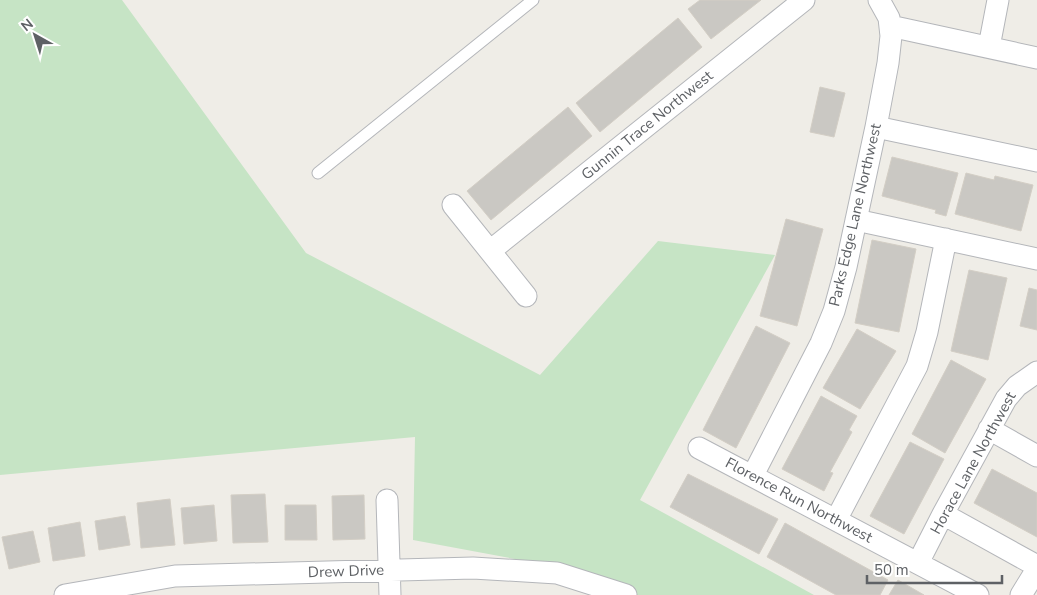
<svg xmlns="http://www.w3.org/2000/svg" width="1037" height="595" viewBox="0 0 1037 595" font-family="'Nunito Sans',sans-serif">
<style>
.green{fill:#c6e4c5}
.building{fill:#cac8c3;stroke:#d3cec5}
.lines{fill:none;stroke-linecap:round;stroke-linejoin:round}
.lane-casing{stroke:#b4b6ba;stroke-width:13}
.street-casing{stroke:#b4b6ba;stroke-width:23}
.lane{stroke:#fff;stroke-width:11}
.street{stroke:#fff;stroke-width:21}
.labels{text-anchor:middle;stroke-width:4;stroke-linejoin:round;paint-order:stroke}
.street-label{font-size:15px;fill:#5e6165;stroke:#fff}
</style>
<rect width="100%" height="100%" fill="#efede7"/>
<path class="green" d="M0 0H122L306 253 540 375 658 241 775 255 640 500 814 595H637L563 568 413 540 415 437 0 475Z"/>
<path class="building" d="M700 0H761L711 39 688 9Z
M678 18 702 47 600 132 576 103Z
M820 87 845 93 834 137 810 132Z
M568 107 592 136 491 220 467 191Z
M892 157 958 173 946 216 935 213 936 210 882 196Z
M966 173 994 180 995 176 1033 185 1021 231 955 214Z
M786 219 823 229 797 326 760 316Z
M872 240 916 249 899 332 855 323Z
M969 270 1007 278 988 360 951 351Z
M1029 288 1037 290V330L1020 326Z
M756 326 790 343 736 448 703 430Z
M857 329 896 351 860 409 823 388Z
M951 360 986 379 945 453 912 434Z
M821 396 857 416 849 430 852 432 830 472 833 473 824 491 782 469Z
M910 442 944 459 904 534 870 516Z
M992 469 1037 493V537L974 503Z
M688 474 778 519 759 554 670 507Z
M265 494 268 542 233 543 231 495Z
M364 495 365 539 333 540 332 496Z
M170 499 175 545 141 548 137 503Z
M214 505 217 541 184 544 181 508Z
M285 505H316L317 540H285Z
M125 516 130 545 99 550 95 521Z
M80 522 85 556 53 561 48 528Z
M785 523 888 580 880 595H836L767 557Z
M33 531 40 562 9 569 2 537Z
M898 580 924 595H889Z"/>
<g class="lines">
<defs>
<path id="lane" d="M318 173 533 0"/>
<path id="street" d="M890 26 1037 58
M989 47 998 0
M876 127 1037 161
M453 205 526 296
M856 220 1037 259
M490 251 804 0
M989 429 1037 456
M699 448 978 595
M753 475 821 343 834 311 846 267 876 127 888 63 891 36 889 18 879 0
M387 500 390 595
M943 514 1037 566
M836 520 917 366 927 332 946 239
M918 563 943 514 1006 399 1017 386 1037 372
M65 595 175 576 473 568 557 573 626 595
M1021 595 1037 569"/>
</defs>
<use href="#lane" class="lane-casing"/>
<use href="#street" class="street-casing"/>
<use href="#lane" class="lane"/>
<use href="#street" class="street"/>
</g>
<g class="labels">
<g class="street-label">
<text transform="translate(647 125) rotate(-39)" y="5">Gunnin Trace Northwest</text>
<text transform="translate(855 215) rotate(-77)" y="5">Parks Edge Lane Northwest</text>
<text transform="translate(973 463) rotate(-61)" y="5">Horace Lane Northwest</text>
<text transform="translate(799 500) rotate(28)" y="5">Florence Run Northwest</text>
<text transform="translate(346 571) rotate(-2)" y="5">Drew Drive</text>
</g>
</g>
<g transform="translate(35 35) rotate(321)" stroke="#ffffff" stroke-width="4" paint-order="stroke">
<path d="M0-4L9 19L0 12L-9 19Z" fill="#5e6165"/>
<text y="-8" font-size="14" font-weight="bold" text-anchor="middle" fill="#5e6165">N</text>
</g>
<path d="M867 575v8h135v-8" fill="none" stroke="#5e6165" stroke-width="2.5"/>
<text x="874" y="575" font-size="15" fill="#5e6165" stroke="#ffffff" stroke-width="4" paint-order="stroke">50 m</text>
</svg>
